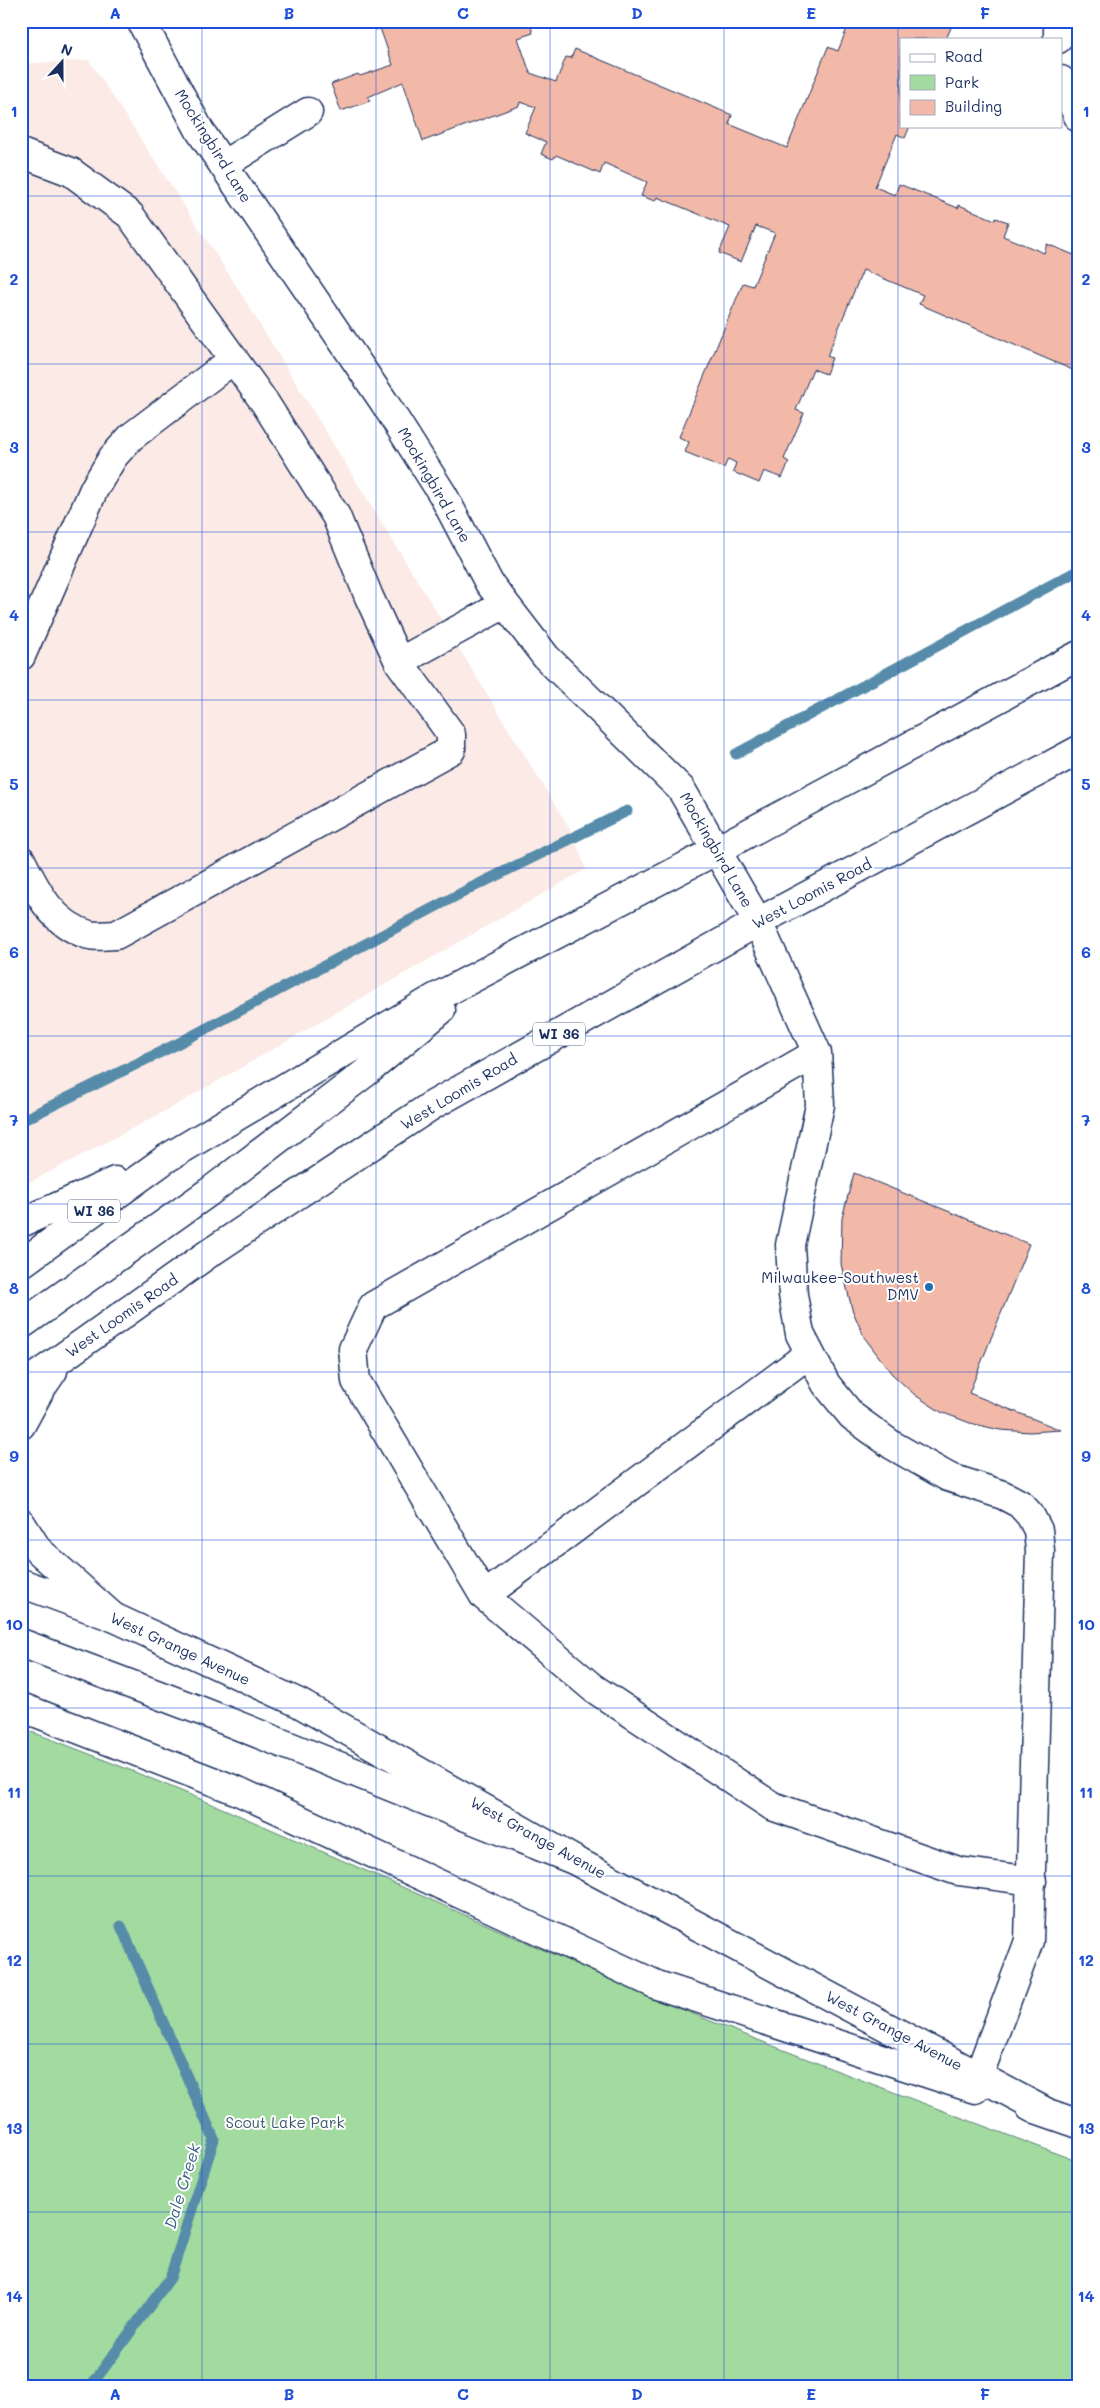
<svg xmlns="http://www.w3.org/2000/svg" width="1100" height="2408" viewBox="0 0 1100 2408" font-family="Mali,sans-serif">
<style>
.built{fill:#fbeae5}
.green{fill:#a2da9f;stroke:#5e847e}
.lines{fill:none;stroke-linecap:round;stroke-linejoin:round}
.stream{stroke:#568caa;stroke-width:11}
.building{fill:#f2b9a8;stroke:#1b2f5e}
.minor-casing{stroke:#1b2f5e;stroke-width:31}
.major-casing{stroke:#1b2f5e;stroke-width:31}
.minor{stroke:#fff;stroke-width:28}
.major{stroke:#fff;stroke-width:28}
.grid{fill:none;stroke:#1d4ed8;stroke-width:1;stroke-opacity:0.55}
.poi-dot{fill:#1f6fb2;stroke:#fff;stroke-width:2}
.labels{text-anchor:middle;stroke-width:4;stroke-linejoin:round;paint-order:stroke}
.shield{fill:#fff;stroke:#5f6d8e;stroke-width:1}
.shield-label{font-size:14px;font-weight:bold;fill:#1b2f5e}
.street-label{font-size:15px;fill:#1b2f5e;stroke:#fff}
.poi-label{font-size:15px;fill:#1b2f5e;stroke:#fff;text-anchor:end}
.park-label{font-size:15px;fill:#3d5a6e;stroke:#fff}
.water-label{font-size:16px;font-style:italic;fill:#385e84;stroke:#fff}
.neatline{fill:none;stroke:#1d4ed8;stroke-width:2}
.grid-label{font-size:16px;text-anchor:middle;font-weight:bold;fill:#1d4ed8}
</style>
<rect width="100%" height="100%" fill="#fff"/>
<filter id="ink" filterUnits="userSpaceOnUse"><feTurbulence type="fractalNoise" baseFrequency=".02" numOctaves="2"/><feDisplacementMap in="SourceGraphic" scale="10" xChannelSelector="R" yChannelSelector="G"/><feConvolveMatrix kernelMatrix="1 2 1 2 8 2 1 2 1" color-interpolation-filters="sRGB"/></filter>
<g filter="url(#ink)">
<path class="built" d="M89 60 230 276 573 834 586 869 169 1109 21 1187V64Z"/>
<path class="green" d="M21 1728C214 1799 399 1887 587 1969 748 2040 914 2099 1079 2162V2387H21Z"/>
<g class="lines">
<path class="stream" d="M736 754 1079 570
M21 1121 177 1044 469 889 627 811
M90 2387 170 2278 214 2139 121 1926"/>
</g>
<path class="building" d="M373 21H529L533 33 518 38 530 73 556 82 566 57 571 58 575 49 732 115 729 124 787 148 828 47 838 51 850 21H954L946 39H901V126H910L905 138 897 134 875 187 895 195 899 184 958 208 959 205 995 220 996 218 1008 222 1003 236 1044 253 1047 244 1079 257V362L1075 371 919 304 923 295 863 270 827 356 832 358 826 374 813 369 796 410 804 413 784 459 789 462 782 478 764 471 759 483 733 472 736 463 728 459 724 468 685 452 689 442 679 437 743 283 753 286 775 233 756 226 741 262 719 253 730 227 657 197 655 201 641 196 647 182 604 163 600 174 556 155 553 159 541 154 546 142 525 133 536 107 520 102 519 106 423 141 403 82 368 97 370 101 341 111 331 84 358 74 360 76 393 65 380 28 376 30Z
M854 1173 1029 1244 969 1393 1061 1430 1030 1432 1000 1430 970 1423 941 1412 915 1395 892 1374 864 1337 852 1309 841 1264 842 1218Z"/>
<g class="lines">
<defs>
<path id="minor" d="M141 21 200 131 384 402 443 495 489 583 546 657 681 789 758 922 817 1053 820 1105 790 1245 793 1295 800 1334 826 1384 852 1416 892 1445 948 1477 1003 1495 1020 1504 1030 1515 1038 1530 1040 1551 1029 1941 974 2088
M1058 39V21
M1061 80 1079 118
M21 153 71 172 130 215 265 403 336 516 369 597 399 662 505 604
M223 165 308 112
M21 656 94 489 113 457 131 437 234 359
M21 860C37 892 52 924 89 935 97 937 107 935 116 935L451 750V734L399 662
M817 1053 373 1306 353 1349 356 1381 484 1596 593 1688 772 1806 958 1871 1032 1881
M21 1583 113 1617 299 1703 574 1860 1046 2112
M484 1596 810 1353
M21 1707 238 1791 657 1985 975 2089
M1030 2107 1079 2124"/>
<path id="major" d="M21 1223 115 1181
M21 1264 167 1158 433 999 717 850 1079 655
M21 1325 209 1192 369 1070 441 1010
M21 1387 208 1254 431 1106 758 922 1079 750
M21 1425 40 1390 53 1371
M21 1523 38 1550 113 1617
M21 1643 204 1712 574 1860"/>
</defs>
<use href="#minor" class="minor-casing"/>
<use href="#major" class="major-casing"/>
<use href="#minor" class="minor"/>
<use href="#major" class="major"/>
</g>
</g>
<path class="grid" d="M202 21V2387M376 21V2387M550 21V2387M724 21V2387M898 21V2387M21 196H1079M21 364H1079M21 532H1079M21 700H1079M21 868H1079M21 1036H1079M21 1204H1079M21 1372H1079M21 1540H1079M21 1708H1079M21 1876H1079M21 2044H1079M21 2212H1079"/>
<circle class="poi-dot" cx="929" cy="1287" r="5"/>
<g class="labels">
<g class="shield">
<rect x="533" y="1022.5" width="52" height="23" rx="4"/>
<rect x="68" y="1199.5" width="52" height="23" rx="4"/>
</g>
<g class="shield-label">
<text x="559" y="1039">WI 36</text>
<text x="94" y="1216">WI 36</text>
</g>
<g class="street-label">
<text transform="translate(213 146) rotate(58)" y="5">Mockingbird Lane</text>
<text transform="translate(434 485) rotate(60)" y="5">Mockingbird Lane</text>
<text transform="translate(716 850) rotate(60)" y="5">Mockingbird Lane</text>
<text transform="translate(812 894) rotate(-28)" y="5">West Loomis Road</text>
<text transform="translate(459 1092) rotate(-31)" y="5">West Loomis Road</text>
<text transform="translate(122 1316) rotate(-35)" y="5">West Loomis Road</text>
<text transform="translate(180 1649) rotate(25)" y="5">West Grange Avenue</text>
<text transform="translate(538 1838) rotate(29)" y="5">West Grange Avenue</text>
<text transform="translate(894 2031) rotate(28)" y="5">West Grange Avenue</text>
</g>
<g class="poi-label">
<text x="919" y="1283">Milwaukee-Southwest<tspan x="919" dy="17">DMV</tspan></text>
</g>
<g class="park-label">
<text x="285" y="2128">Scout Lake Park</text>
</g>
<g class="water-label">
<text transform="translate(182 2186) rotate(-73)" y="6">Dale Creek</text>
</g>
</g>
<rect width="1100" height="2408" fill="none" stroke="#fff" stroke-width="55"/>
<rect x="900" y="38" width="162" height="90" fill="#ffffff" stroke="#a4acbf"/>
<rect x="910" y="54" width="25" height="8" fill="#ffffff" stroke="#a4acbf"/>
<text x="945" y="62" font-size="15" fill="#1b2f5e">Road</text>
<rect x="910" y="75" width="25" height="15" fill="#a2da9f" stroke="#a4acbf"/>
<text x="945" y="88" font-size="15" fill="#1b2f5e">Park</text>
<rect x="910" y="100" width="25" height="15" fill="#f2b9a8" stroke="#a4acbf"/>
<text x="945" y="112" font-size="15" fill="#1b2f5e">Building</text>
<g transform="translate(62 62) rotate(21)" stroke="#ffffff" stroke-width="4" paint-order="stroke">
<path d="M0-4L9 19L0 12L-9 19Z" fill="#1b2f5e"/>
<text y="-8" font-size="14" font-weight="bold" text-anchor="middle" fill="#1b2f5e">N</text>
</g>
<rect x="28" y="28" width="1044" height="2352" class="neatline"/>
<g class="grid-label">
<text x="115" y="19">A</text>
<text x="289" y="19">B</text>
<text x="463" y="19">C</text>
<text x="637" y="19">D</text>
<text x="811" y="19">E</text>
<text x="985" y="19">F</text>
<text x="14" y="117">1</text>
<text x="1086" y="117">1</text>
<text x="14" y="285">2</text>
<text x="1086" y="285">2</text>
<text x="14" y="453">3</text>
<text x="1086" y="453">3</text>
<text x="14" y="621">4</text>
<text x="1086" y="621">4</text>
<text x="14" y="790">5</text>
<text x="1086" y="790">5</text>
<text x="14" y="958">6</text>
<text x="1086" y="958">6</text>
<text x="14" y="1126">7</text>
<text x="1086" y="1126">7</text>
<text x="14" y="1294">8</text>
<text x="1086" y="1294">8</text>
<text x="14" y="1462">9</text>
<text x="1086" y="1462">9</text>
<text x="14" y="1630">10</text>
<text x="1086" y="1630">10</text>
<text x="14" y="1798">11</text>
<text x="1086" y="1798">11</text>
<text x="14" y="1966">12</text>
<text x="1086" y="1966">12</text>
<text x="14" y="2134">13</text>
<text x="1086" y="2134">13</text>
<text x="14" y="2302">14</text>
<text x="1086" y="2302">14</text>
<text x="115" y="2400">A</text>
<text x="289" y="2400">B</text>
<text x="463" y="2400">C</text>
<text x="637" y="2400">D</text>
<text x="811" y="2400">E</text>
<text x="985" y="2400">F</text>
</g>
</svg>
